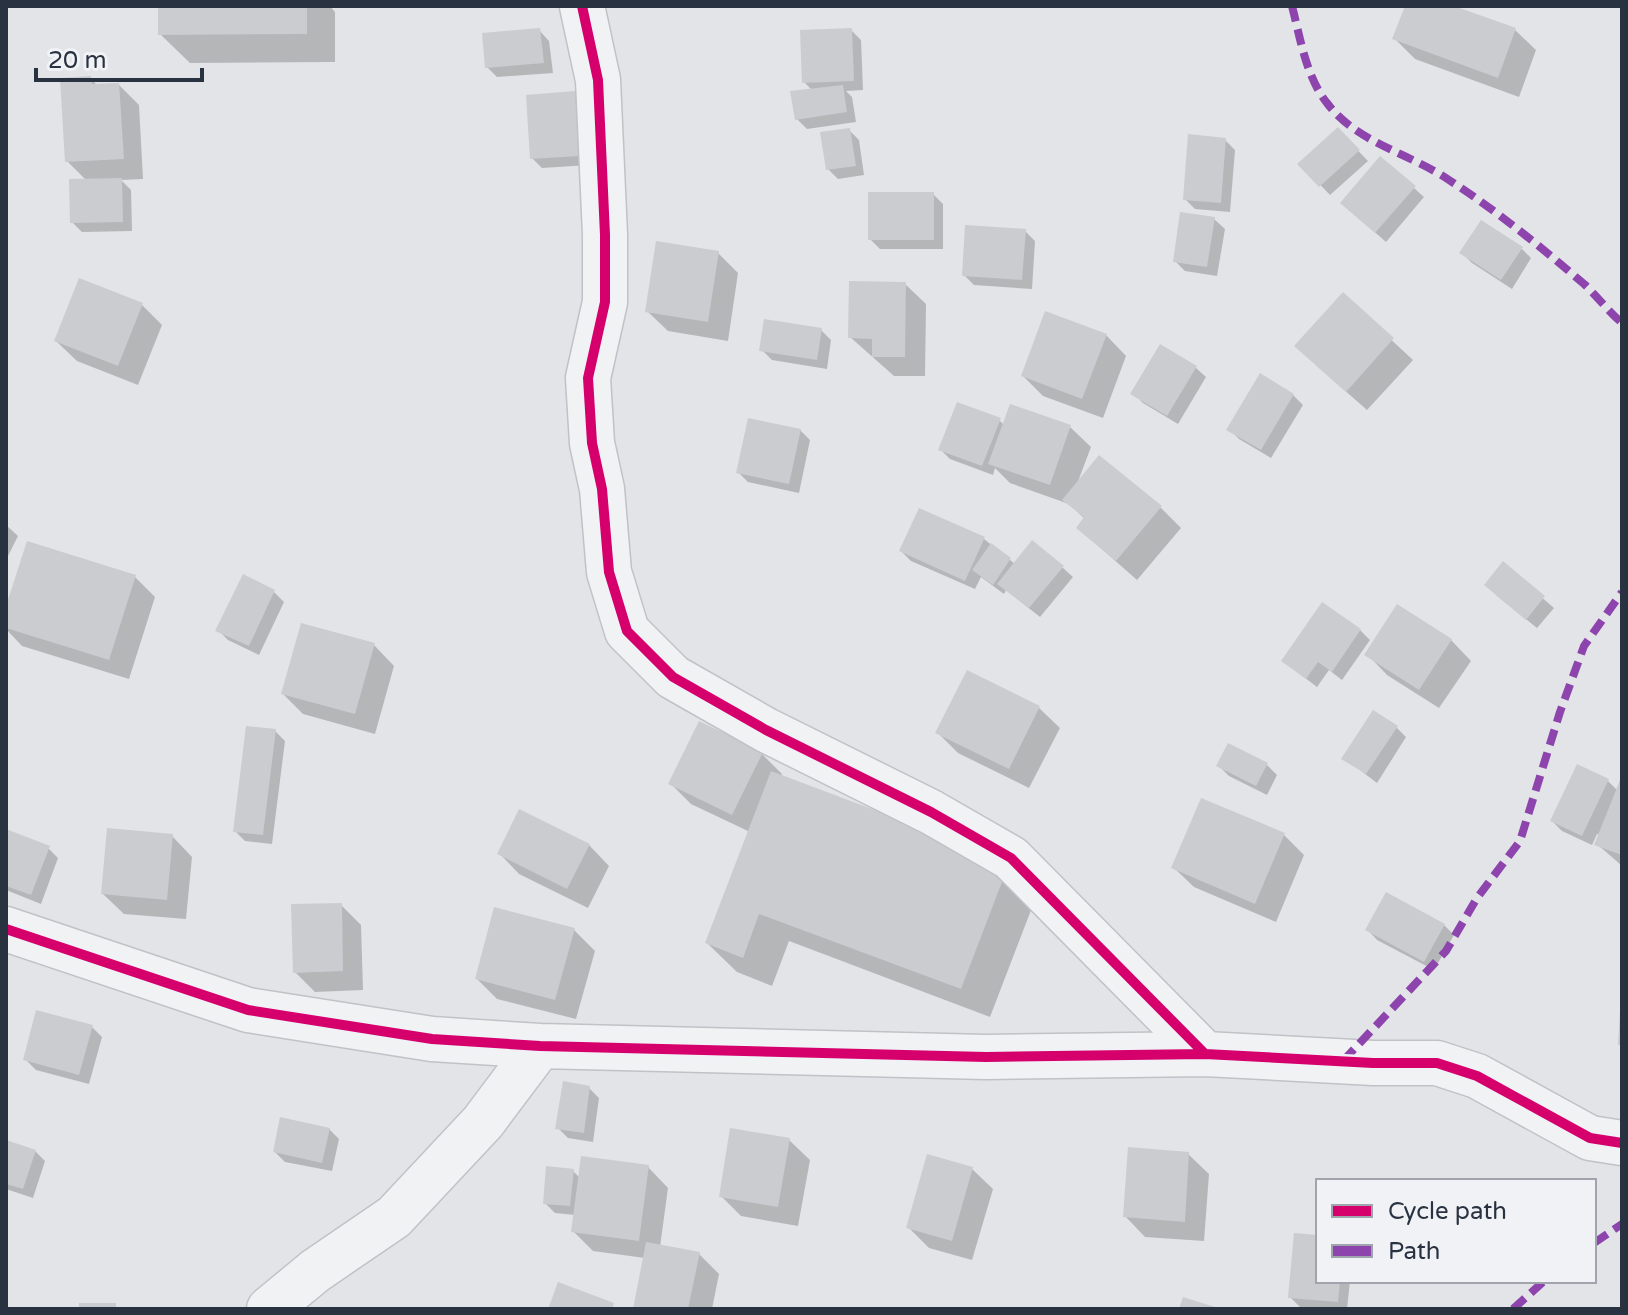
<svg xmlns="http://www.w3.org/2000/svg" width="1628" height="1315" viewBox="0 0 1628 1315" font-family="'Varela Round',sans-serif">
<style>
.shadow{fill:#0003}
.building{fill:#cacccf}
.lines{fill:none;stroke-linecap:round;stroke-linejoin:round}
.street-casing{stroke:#c0c2c5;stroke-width:47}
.street{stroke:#f1f2f4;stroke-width:44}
.quiet{stroke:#8e44ad;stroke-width:8;stroke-dasharray:16 8;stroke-linecap:butt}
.cycleway-casing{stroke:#f0f2f6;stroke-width:15}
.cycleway{stroke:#d6006c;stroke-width:10}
</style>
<rect width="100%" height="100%" fill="#e2e4e7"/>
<path class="shadow" d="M160 6H330L335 12V62L190 63 160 34Z
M1407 6H1448L1515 30 1536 50 1519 97 1415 59 1395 39Z
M539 30 549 41 553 73 497 77 487 67Z
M851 30 861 40 863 90 846 91 852 97 856 122 807 129 797 119 812 90 804 82Z
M90 78 98 86 119 85 139 105 143 179 121 180 131 190 132 231 82 232 72 222 86 180 67 161Z
M574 93 584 103 589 165 542 168 532 158Z
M849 130 859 140 864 175 838 179 828 169Z
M1338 130 1368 161 1330 195 1300 164Z
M1225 140 1235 150 1230 212 1195 209 1185 199Z
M1414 188 1424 197 1386 242 1352 212Z
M933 194 943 204V249H880L870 239Z
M1214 219 1225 229 1217 276 1185 271 1175 261Z
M1025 231 1035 241 1032 289 974 285 964 275Z
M1522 249 1531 258 1512 289 1472 263 1462 253Z
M718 253 738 273 728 341 668 331 647 311Z
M905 284 926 304 925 376H894L850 337Z
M1343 295 1413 360 1367 410 1317 366Z
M142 305 162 325 138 385 77 361 56 341Z
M821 330 831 340 827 369 772 360 762 350Z
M1106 335 1126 356 1103 418 1043 396 1023 376Z
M1161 347 1196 368 1206 377 1178 424 1143 403 1133 393Z
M1293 395 1303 405 1271 458 1239 439 1229 429Z
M999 420 1004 425 1070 427 1091 447 1077 484 1161 508 1181 528 1137 580 1078 528 1085 519 1069 504 1010 483 995 468 993 475 950 459 940 449Z
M800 430 810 440 799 493 748 482 738 472Z
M920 511 984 539 1015 564 1063 568 1073 577 1040 617 1006 590 1004 594 981 577 975 589 911 561 901 551Z
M6 525 18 536 6 560Z
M1503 564 1554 608 1537 628 1496 595Z
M135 577 155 597 129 679 22 646 6 629V613Z
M274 592 284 602 259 655 228 640 218 630Z
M1360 630 1370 640 1342 680 1329 670 1317 687 1283 661Z
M1451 640 1471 661 1439 708 1387 675 1367 654Z
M374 645 394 666 375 734 303 714 283 694Z
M968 673 1039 708 1060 728 1029 788 958 753 938 733Z
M1396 727 1406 737 1377 783 1344 758Z
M275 731 285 741 272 844 245 841 235 831Z
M762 754 782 774 781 777 1038 892 990 1017 789 941 772 986 737 972 707 943 750 832 691 804 670 783Z
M1267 765 1277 775 1267 795 1229 776 1219 766Z
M1622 779V866L1597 844 1600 835 1597 834 1592 845 1562 831 1552 821 1608 781 1618 791Z
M1202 801 1284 835 1304 855 1276 922 1194 887 1173 867Z
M6 831 48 848 58 858 41 904 6 890Z
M172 836 192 857 186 919 124 914 103 894Z
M589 845 609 866 588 908 519 874 499 853Z
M341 905 361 925 363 990 315 992 295 972Z
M495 910 574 930 595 951 576 1019 497 999 477 979Z
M1444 925 1454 935 1434 970 1377 940 1368 930Z
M92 1027 102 1037 89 1084 36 1070 26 1060Z
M589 1088 599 1098 593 1142 568 1138 558 1128Z
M329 1129 339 1139 332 1171 285 1162 275 1152Z
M789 1140 810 1160 798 1226 741 1216 721 1196Z
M6 1142 35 1151 45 1161 33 1198 6 1189Z
M1188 1154 1209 1174 1204 1241 1145 1237 1125 1216Z
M648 1167 668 1188 660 1247 699 1254 719 1274 712 1309H635L645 1258 593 1251 573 1231 575 1215 555 1213 545 1203 573 1171 580 1178Z
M972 1169 993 1189 972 1260 929 1248 909 1228Z
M1318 1237V1281H1350L1347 1309 1300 1307 1290 1297Z"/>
<path class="building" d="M158 6H307V34L158 35Z
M1405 6H1454L1516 28 1498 78 1392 39Z
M540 28 544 63 485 68 482 33Z
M852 28 854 81 802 83 800 30Z
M91 76 92 84 119 83 124 159 65 162 60 78Z
M843 85 847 112 795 120 790 91Z
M575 91 580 156 530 159 526 95Z
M1338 127 1360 150 1319 187 1297 164Z
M850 128 856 166 826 170 820 132Z
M1188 134 1226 138 1221 203 1183 200Z
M1380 156 1416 186 1375 233 1340 203Z
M122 178 123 222 70 223 69 179Z
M868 192H934V240H868Z
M1180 212 1215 217 1207 267 1173 262Z
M1481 220 1523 247 1501 280 1459 253Z
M965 225 1026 229 1022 280 962 276Z
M656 241 719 251 708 322 645 312Z
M79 278 143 303 118 366 54 341Z
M849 281 906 282 905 357H872V339L848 338Z
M1343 292 1394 338 1346 392 1294 346Z
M1045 311 1107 334 1082 399 1021 376Z
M764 319 822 328 817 360 759 351Z
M1160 344 1197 366 1167 416 1130 394Z
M1260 373 1294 394 1261 450 1226 430Z
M957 402 1001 418 982 466 938 450Z
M1010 404 1071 425 1050 485 988 464Z
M748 418 801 429 789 484 736 473Z
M1099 455 1162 506 1116 561 1076 528 1084 517 1062 500Z
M919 508 985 537 965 581 899 551Z
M1032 540 1064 566 1029 608 997 584Z
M27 541 136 575 109 660 6 628V606Z
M991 543 1011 558 993 585 972 570Z
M1503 561 1545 596 1526 620 1484 585Z
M243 574 275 590 249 646 215 631Z
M1322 602 1361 629 1332 672 1318 662 1306 679 1281 661Z
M1397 604 1452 639 1419 690 1364 655Z
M301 623 375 643 355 714 281 694Z
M967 670 1040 706 1009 769 935 733Z
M1373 710 1398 726 1366 774 1341 759Z
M699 721 763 752 732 815 668 784Z
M246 726 276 729 263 835 233 832Z
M1228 743 1268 763 1256 786 1216 766Z
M1577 764 1609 779 1582 836 1550 821Z
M771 771 1010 861 961 989 759 914 743 958 705 943Z
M1622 775V855L1594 845Z
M1201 798 1285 833 1255 904 1171 868Z
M519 809 590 844 567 889 497 854Z
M107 828 173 834 167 900 101 894Z
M6 829 50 846 31 895 6 886Z
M1386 892 1445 924 1424 962 1365 930Z
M342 903 343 971 293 973 291 904Z
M494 907 575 928 555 1000 475 979Z
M36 1010 93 1025 79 1075 23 1060Z
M1620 1011H1622V1045H1618Z
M563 1081 590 1086 584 1133 555 1129Z
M280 1117 330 1128 322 1163 273 1152Z
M730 1128 790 1138 778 1207 719 1197Z
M6 1140 36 1150 23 1189 6 1184Z
M1128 1147 1189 1152 1185 1222 1123 1217Z
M927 1154 973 1167 952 1241 906 1228Z
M581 1156 649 1165 639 1241 571 1232Z
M546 1166 574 1169 570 1206 543 1204Z
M1294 1233 1318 1235V1281H1340L1338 1302 1288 1298Z
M646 1242 700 1252 688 1309H633Z
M558 1282 614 1303 612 1309H548Z
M1183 1297 1218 1308V1309H1179Z
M79 1303H116V1309H79Z"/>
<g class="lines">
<defs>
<path id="street" d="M582 6 598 80 605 235V302L588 378 592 443 602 489 609 572 627 631 673 677 766 730 931 812 1011 858 1205 1054
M6 929 248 1010 432 1039 540 1046 986 1057 1205 1054 1373 1063H1437L1477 1076 1590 1138 1622 1143
M269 1309 315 1271 394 1217 483 1122 540 1046"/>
</defs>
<use href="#street" class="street-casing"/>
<use href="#street" class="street"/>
<path class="quiet" d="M1292 6C1300 37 1306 77 1327 103 1357 143 1409 153 1449 180 1497 211 1541 247 1584 284 1597 296 1608 311 1622 323
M1343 1061 1446 951 1477 898 1520 841 1560 712 1584 646 1622 592
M1594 1243 1622 1224
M1513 1309 1544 1281"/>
<defs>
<path id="cycleway" d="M582 6 598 80 605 235V302L588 378 592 443 602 489 609 572 627 631 673 677 766 730 931 812 1011 858 1205 1054
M6 929 248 1010 432 1039 540 1046 986 1057 1205 1054 1373 1063H1437L1477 1076 1590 1138 1622 1143"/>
</defs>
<use href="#cycleway" class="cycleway-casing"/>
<use href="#cycleway" class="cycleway"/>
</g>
<rect width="1628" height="1315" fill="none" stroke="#293240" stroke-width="16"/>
<rect x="1316" y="1179" width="280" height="104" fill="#f0f2f6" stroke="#a0a5ad" stroke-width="2"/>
<rect x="1332" y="1205" width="40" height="12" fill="#d6006c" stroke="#a0a5ad" stroke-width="2"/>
<text x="1388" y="1219" font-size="24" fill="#293240">Cycle path</text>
<rect x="1332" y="1245" width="40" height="12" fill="#8e44ad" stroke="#a0a5ad" stroke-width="2"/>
<text x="1388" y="1259" font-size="24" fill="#293240">Path</text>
<path d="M36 68v12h166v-12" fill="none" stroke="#293240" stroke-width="4"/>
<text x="48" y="68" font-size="24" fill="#293240" stroke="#f0f2f6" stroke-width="6" paint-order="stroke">20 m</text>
</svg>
